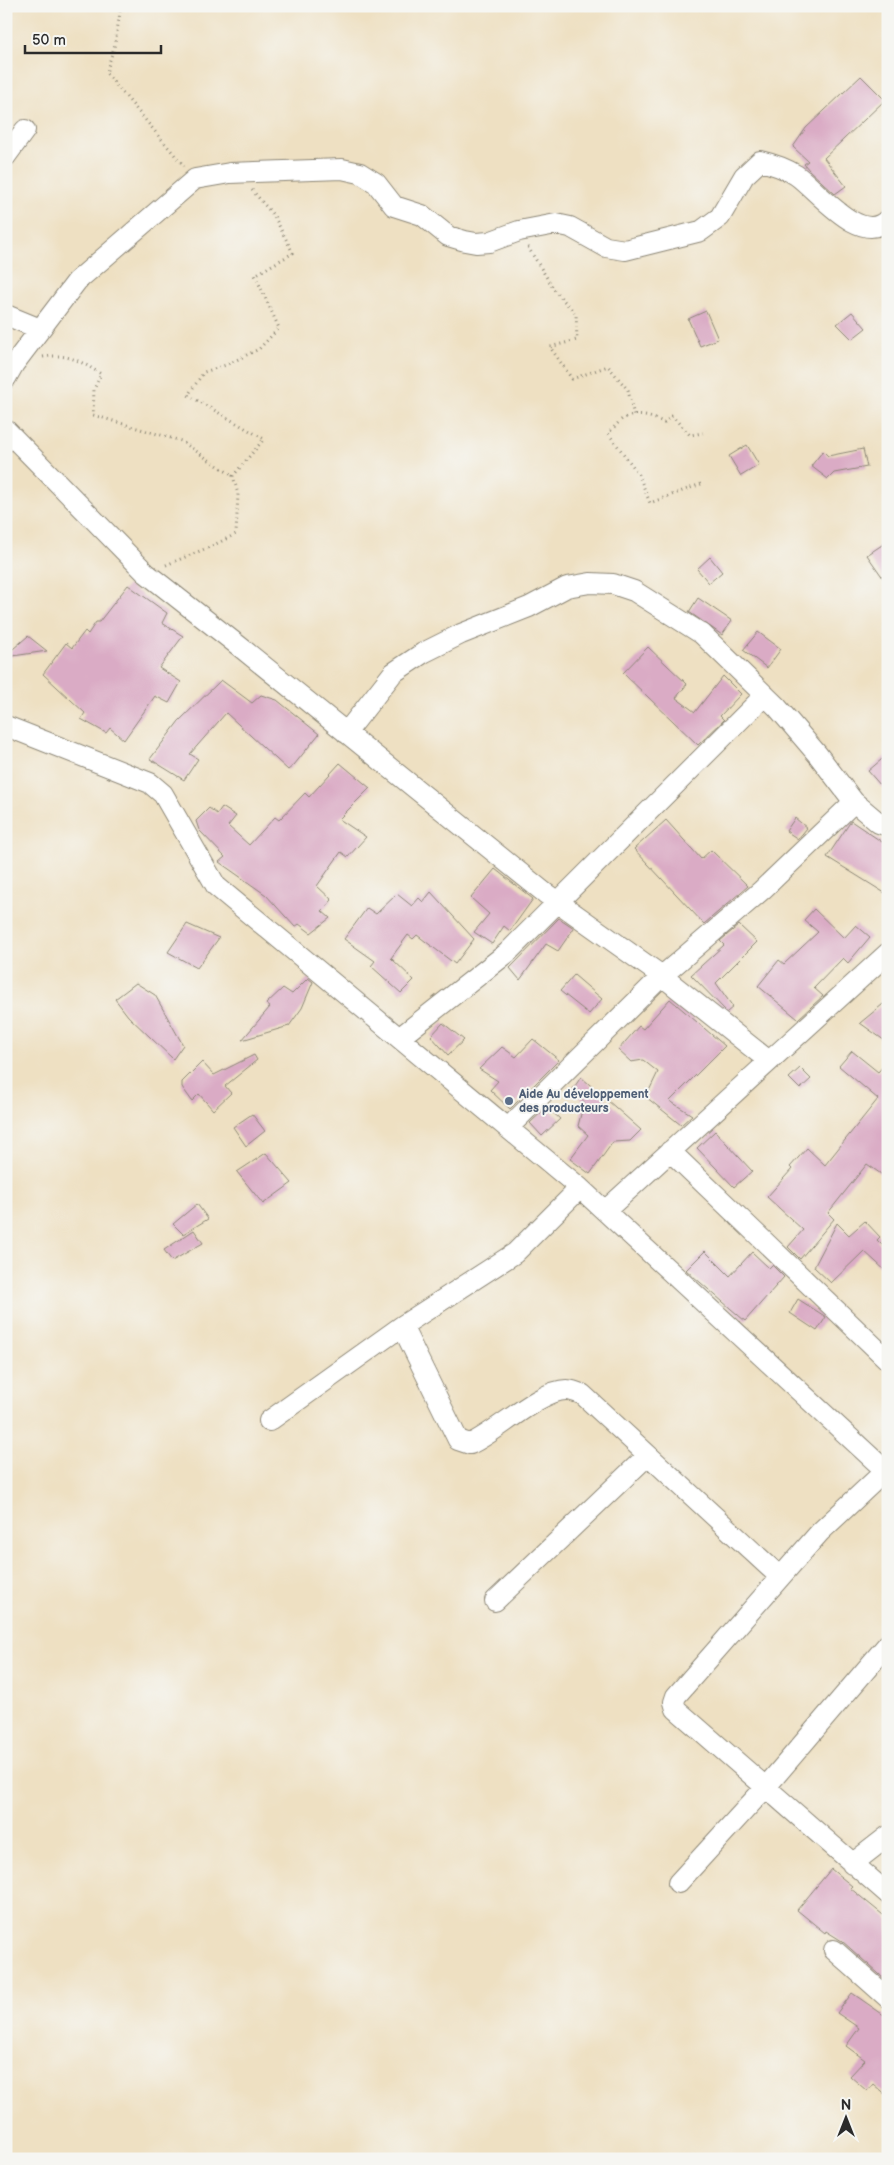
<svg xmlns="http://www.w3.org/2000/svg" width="894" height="2165" viewBox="0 0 894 2165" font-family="'Balsamiq Sans',sans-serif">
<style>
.building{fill:#daabc5}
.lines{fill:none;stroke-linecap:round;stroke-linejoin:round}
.minor-casing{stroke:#8c8676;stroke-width:22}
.path{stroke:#8c8676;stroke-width:3;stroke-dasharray:1 4;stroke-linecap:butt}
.minor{stroke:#fff;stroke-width:20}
.service-dot{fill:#5c6f8a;stroke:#f6f6f2;stroke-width:2}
.labels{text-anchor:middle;stroke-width:4;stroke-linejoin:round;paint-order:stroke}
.service-label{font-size:12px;font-weight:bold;fill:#4e5e75;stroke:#f6f6f2;text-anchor:start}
</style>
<rect width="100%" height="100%" fill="#f6f6f2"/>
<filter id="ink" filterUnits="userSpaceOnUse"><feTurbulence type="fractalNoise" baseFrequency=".02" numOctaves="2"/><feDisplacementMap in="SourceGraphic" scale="10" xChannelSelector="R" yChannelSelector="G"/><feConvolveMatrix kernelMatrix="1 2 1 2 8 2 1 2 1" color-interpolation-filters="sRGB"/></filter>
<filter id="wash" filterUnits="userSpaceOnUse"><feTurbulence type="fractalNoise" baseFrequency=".0096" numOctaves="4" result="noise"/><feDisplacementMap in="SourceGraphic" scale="20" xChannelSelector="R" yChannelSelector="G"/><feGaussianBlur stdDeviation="1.12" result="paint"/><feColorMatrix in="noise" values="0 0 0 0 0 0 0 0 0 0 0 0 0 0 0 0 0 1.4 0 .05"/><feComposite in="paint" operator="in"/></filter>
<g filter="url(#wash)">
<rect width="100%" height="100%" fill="#eee0c2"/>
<g id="blocks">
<path class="building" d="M861 76 885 100 824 158 846 186 835 194 809 170 804 164 808 161 793 147 806 128Z
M706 311 718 339 700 346 688 319Z
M852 312 866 328 852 339 837 324Z
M747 445 759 465 741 476 729 456Z
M863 449 867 467 834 473 828 479 811 466 823 451 828 456Z
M888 541V585L867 555Z
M710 557 722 572 709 583 697 569Z
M128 585 167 613 162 623 183 636 159 668 181 682 169 703 155 696 124 740 110 728 106 733 81 719 85 713 43 674 66 643 72 648 85 631 88 634 96 622H99Z
M698 598 732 621 722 635 689 612Z
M758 632 781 649 767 668 743 650Z
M28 636 47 651 6 657V655Z
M648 647 687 684 676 698 695 712 723 676 741 694 720 716 724 720 698 745 623 673Z
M221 680 252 703 261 695 277 700 319 734 294 765 288 770 226 713 190 754 198 759 184 780 150 759 179 721Z
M888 754V794L868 771Z
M340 763 370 788 339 819 366 837 348 857 341 852 317 886 332 900 322 911 330 918 311 933 299 924 295 927 266 895 219 862 225 857 199 830 196 821 209 808 217 814 222 807 236 816 228 826 249 845 275 817 279 820 305 793 309 797Z
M795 818 807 828 798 839 786 831Z
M666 820 701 859 711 850 748 886 704 924 634 849Z
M851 821 888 846V895L827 857Z
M495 869 533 899 510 931 504 926 492 944 474 932 489 914 471 898Z
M431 892 474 939 455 964 417 935 413 939 408 935 391 958 414 980 401 993 371 966 375 961 344 939 367 908 376 914 397 894 412 906 419 898 423 902Z
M814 909 844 938 856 925 870 937 848 963 843 958 814 988 823 996 798 1019 758 986 779 960 784 964 818 932 804 920Z
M559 918 574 928 558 951 546 944 520 980 510 968Z
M187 924 219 938 197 968 168 952Z
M739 925 757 942 716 983 733 1007 727 1012 691 975 724 945 720 941Z
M574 975 602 999 589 1014 560 991Z
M308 978 313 982 302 1008 289 1026 242 1040 270 1007 266 1004 283 988 292 994Z
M136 983 155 995 183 1045 173 1059 128 1016 115 999Z
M670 999 725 1046 670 1101 692 1115 681 1125 646 1097 658 1072 643 1060 631 1062 618 1050 639 1026 643 1029Z
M888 1000V1043L860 1023Z
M443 1023 464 1040 448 1055 431 1036Z
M533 1039 559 1060 510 1109 490 1090 498 1081 479 1069 502 1047 516 1057Z
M852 1051 878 1072 888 1061V1179L867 1164 828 1213 834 1219 800 1259 788 1247 803 1230 767 1197 792 1169 790 1167 807 1148 825 1165 878 1099 839 1066Z
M254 1055 257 1060 225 1086 231 1093 213 1110 199 1094 192 1101 182 1087V1082L202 1062 214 1075Z
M800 1068 811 1079 800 1089 789 1078Z
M581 1077 641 1130 630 1141 613 1142 590 1174 570 1159 588 1135 578 1126 584 1102 573 1089Z
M547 1107 560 1119 542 1136 530 1123Z
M252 1114 265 1131 246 1146 233 1127Z
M715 1131 752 1171 734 1187 697 1148Z
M266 1153 292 1183 263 1204 237 1172Z
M197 1204 208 1219 183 1234 173 1224Z
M865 1221 880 1237 877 1240 888 1251V1273L864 1251 831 1283 814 1267 837 1223 849 1235Z
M194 1230 203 1243 172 1261 164 1250Z
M705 1251 730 1276 752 1252 769 1268 772 1265 784 1277 745 1321 686 1270Z
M798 1299 826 1317 817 1331 790 1313Z
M831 1869 852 1886 850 1888 888 1919V1982L842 1941 826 1931 825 1933 797 1910Z
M852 1993 888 2018V2097L873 2084 867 2091 850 2076 865 2060 846 2046 859 2028 837 2013Z"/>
</g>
</g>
<g filter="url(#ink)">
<use href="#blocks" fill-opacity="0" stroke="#8c8676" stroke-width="1"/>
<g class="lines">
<defs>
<path id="minor" d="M6 156 25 130
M6 315 40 329
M6 378 14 364 77 281 195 179 230 173 342 169 360 173 376 183 394 206 422 215 448 236 465 241 476 243 489 242 519 231 556 224 570 227 606 247 625 250 701 231 720 217 744 176 760 161C773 164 785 168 796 175 817 189 861 248 888 219
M6 430 146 573 239 646 545 893 662 976 769 1061
M6 726 150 783 163 794 216 886 580 1188 888 1473
M346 733 393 673 423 653 461 634 529 607 567 587 590 583 613 584 634 591 702 634 777 707 818 755 854 802 879 823 888 826
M399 1038 507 953 765 695
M509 1127 662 976 762 890 854 802
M670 1151 888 1360
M605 1211 888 953
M402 1326 458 1440 470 1444C496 1433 541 1389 567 1390 572 1390 577 1393 582 1394L779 1576
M269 1421 402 1326 515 1253 580 1188
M885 1471 820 1532 676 1696 674 1702 676 1709 888 1894
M495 1601 647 1456
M852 1864 888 1836
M678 1883 765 1788 888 1644
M834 1950 888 1998"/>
</defs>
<use href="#minor" class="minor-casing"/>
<path class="path" d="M121 6 115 44 106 73 184 166
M528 247 555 291 576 314 577 340 550 347 572 379 608 366 628 390 634 416
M43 357C68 353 80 361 101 374L94 389 93 415 181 441 233 476
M701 484 650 503 638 473 608 433C612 430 616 425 620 421 631 411 653 416 664 423L672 416 690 435 703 433
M166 565 212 546 236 534 238 494 233 476 264 439 188 395 204 372 226 365 259 349 279 328 255 275 293 253 274 216 252 190"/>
<use href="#minor" class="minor"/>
</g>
</g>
<circle class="service-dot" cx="509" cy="1101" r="5"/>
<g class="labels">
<g class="service-label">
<text x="519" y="1098">Aide Au développement<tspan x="519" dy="14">des producteurs</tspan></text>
</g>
</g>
<rect width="894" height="2165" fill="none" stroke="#f6f6f2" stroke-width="25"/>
<g transform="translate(846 2118)" stroke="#f6f6f2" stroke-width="4" paint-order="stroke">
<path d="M0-4L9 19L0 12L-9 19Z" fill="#2b2b2b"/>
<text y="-8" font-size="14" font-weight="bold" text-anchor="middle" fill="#2b2b2b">N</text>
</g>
<path d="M25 45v8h136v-8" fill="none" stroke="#2b2b2b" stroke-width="2.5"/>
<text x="32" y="45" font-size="15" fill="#2b2b2b" stroke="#f6f6f2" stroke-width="4" paint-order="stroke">50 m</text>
</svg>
